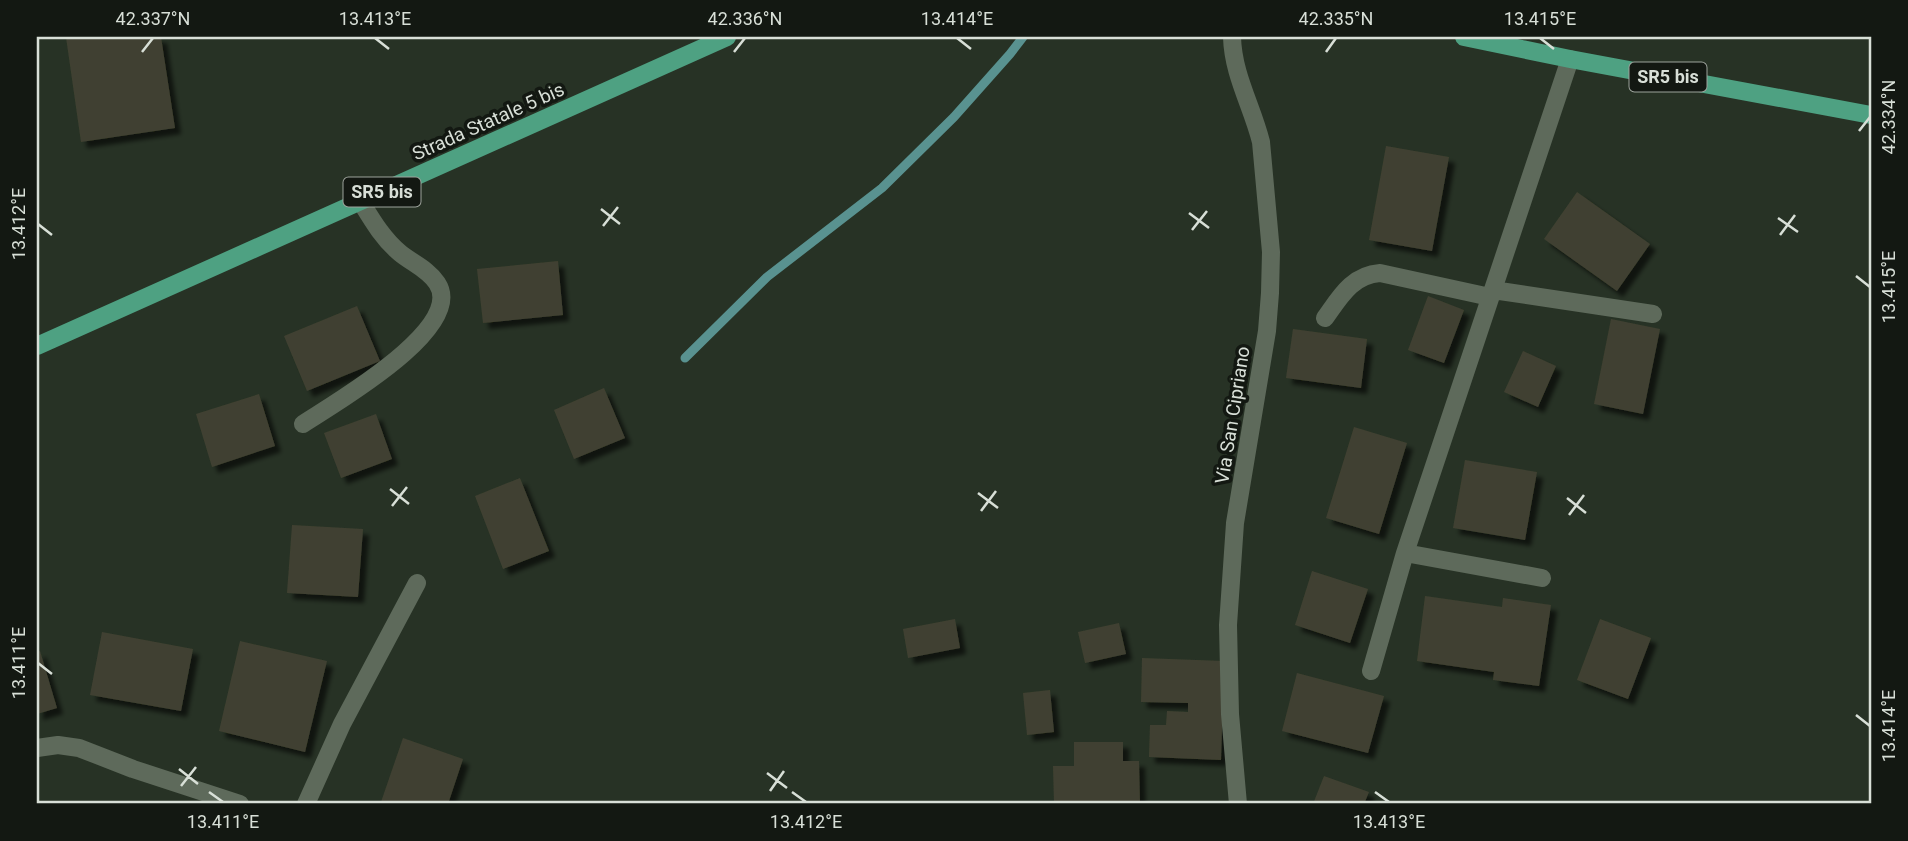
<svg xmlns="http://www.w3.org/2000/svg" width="1908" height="841" viewBox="0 0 1908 841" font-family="Roboto,sans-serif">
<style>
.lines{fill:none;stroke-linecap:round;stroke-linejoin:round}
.stream{stroke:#599290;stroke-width:9}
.building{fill:#404131;filter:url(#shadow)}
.minor{stroke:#5e6a5b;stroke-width:18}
.major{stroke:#4ea182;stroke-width:18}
.ticks{fill:none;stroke:#d8dfd7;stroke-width:2.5}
.labels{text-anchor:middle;stroke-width:7;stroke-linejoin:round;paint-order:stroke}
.shield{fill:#131812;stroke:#9da39c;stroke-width:2}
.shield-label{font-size:18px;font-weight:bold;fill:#d8dfd7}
.street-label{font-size:19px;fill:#d8dfd7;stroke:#131812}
.neatline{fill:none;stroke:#d8dfd7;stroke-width:2.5}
.ticks-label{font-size:18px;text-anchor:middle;fill:#d8dfd7}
</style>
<defs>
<filter id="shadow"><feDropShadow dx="6" dy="6" stdDeviation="2" flood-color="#0009"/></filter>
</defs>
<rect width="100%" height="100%" fill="#273225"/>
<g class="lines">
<path class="stream" d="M685 358 767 277 882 188 954 117 1010 54 1023 37"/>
</g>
<path class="building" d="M66 37H161L175 128 81 142Z
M1386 146 1449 157 1432 251 1369 240Z
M1577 192 1650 244 1617 291 1544 239Z
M558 261 563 315 483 323 477 269Z
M1428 296 1464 310 1444 363 1408 350Z
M357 306 380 361 307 391 284 336Z
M1611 319 1660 329 1643 414 1594 404Z
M1293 329 1367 339 1361 388 1286 378Z
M1523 351 1556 366 1538 407 1504 392Z
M604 388 625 438 574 459 554 410Z
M259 394 275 446 212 467 196 414Z
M376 414 392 459 341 478 324 433Z
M1354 427 1407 443 1379 534 1326 518Z
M1465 460 1537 472 1525 540 1453 528Z
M520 478 549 551 503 569 475 496Z
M292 525 363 529 358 597 287 593Z
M1312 571 1368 589 1350 643 1295 625Z
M1425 596 1502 607 1503 598 1551 605 1539 686 1493 680 1494 672 1417 661Z
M955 619 960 648 908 658 903 629Z
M1600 619 1651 638 1628 699 1577 680Z
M1119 623 1126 654 1085 663 1078 632Z
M102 632 193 649 181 711 90 695Z
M240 641 327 661 305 752 219 731Z
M40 651 57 708 37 714V652Z
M1142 658 1224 661 1221 760 1149 757 1150 725H1166L1167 711 1188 712V703L1141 702Z
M1297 673 1384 696 1368 753 1282 731Z
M1050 690 1054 732 1027 735 1023 693Z
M403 738 463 759 448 804H388L381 802Z
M1074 742H1123V761H1139L1140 804H1054L1053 766H1074Z
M1324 776 1369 792 1364 804H1313Z"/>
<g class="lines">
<path class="minor" d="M1232 37C1233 75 1252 106 1261 142L1271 252 1270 293 1267 331 1235 523 1228 625 1230 714 1238 804
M1493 290 1653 314
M1325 318C1340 297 1352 275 1380 273L1490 297
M303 424C333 404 467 328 437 283 428 269 412 263 400 253 383 239 372 220 361 202
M1405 553 1542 578
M1371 671 1405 553 1570 59
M37 748 58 745 79 748 133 769 240 804
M306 804 342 724 417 583"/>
<path class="major" d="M1464 37 1570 59 1871 115
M37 346 727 37"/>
</g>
<path class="ticks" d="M375 38 389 49M957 38 971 49M1540 38 1554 49M142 52 153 38M734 52 745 38M1326 52 1336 38M1859 131 1870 117M601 209 620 224M1189 213 1209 228M1778 218 1798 232M38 224 52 235M603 226 618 207M1192 230 1207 211M1780 235 1795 215M1856 276 1870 287M390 489 409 504M978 493 998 508M1567 498 1586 513M392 506 407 487M981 511 996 491M1569 515 1584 495M38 663 52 674M1856 715 1870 726M179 769 198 784M767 773 787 788M181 786 196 767M770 791 784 771M209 792 223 802M792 792 806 802M1375 792 1389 802"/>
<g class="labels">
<g class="shield">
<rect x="1629.5" y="62.5" width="77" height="29" rx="5"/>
<rect x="343.5" y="177.5" width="77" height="29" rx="5"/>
</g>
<g class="shield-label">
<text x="1668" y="83">SR5 bis</text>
<text x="382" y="198">SR5 bis</text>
</g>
<g class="street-label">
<text transform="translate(488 121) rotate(-24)" y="7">Strada Statale 5 bis</text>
<text transform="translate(1232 415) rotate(-81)" y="7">Via San Cipriano</text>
</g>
</g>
<rect width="1908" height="841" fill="none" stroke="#131812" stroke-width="77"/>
<rect x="38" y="38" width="1832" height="764" class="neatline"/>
<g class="ticks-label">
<text x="153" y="25">42.337°N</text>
<text x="375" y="25">13.413°E</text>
<text x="745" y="25">42.336°N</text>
<text x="957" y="25">13.414°E</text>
<text x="1336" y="25">42.335°N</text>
<text x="1540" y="25">13.415°E</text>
<text transform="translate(1889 117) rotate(-90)" y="6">42.334°N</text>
<text transform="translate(19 224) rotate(-90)" y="6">13.412°E</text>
<text transform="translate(1889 287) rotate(-90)" y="6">13.415°E</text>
<text transform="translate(19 663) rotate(-90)" y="6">13.411°E</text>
<text transform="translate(1889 726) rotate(-90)" y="6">13.414°E</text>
<text x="223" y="828">13.411°E</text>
<text x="806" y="828">13.412°E</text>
<text x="1389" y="828">13.413°E</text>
</g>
</svg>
